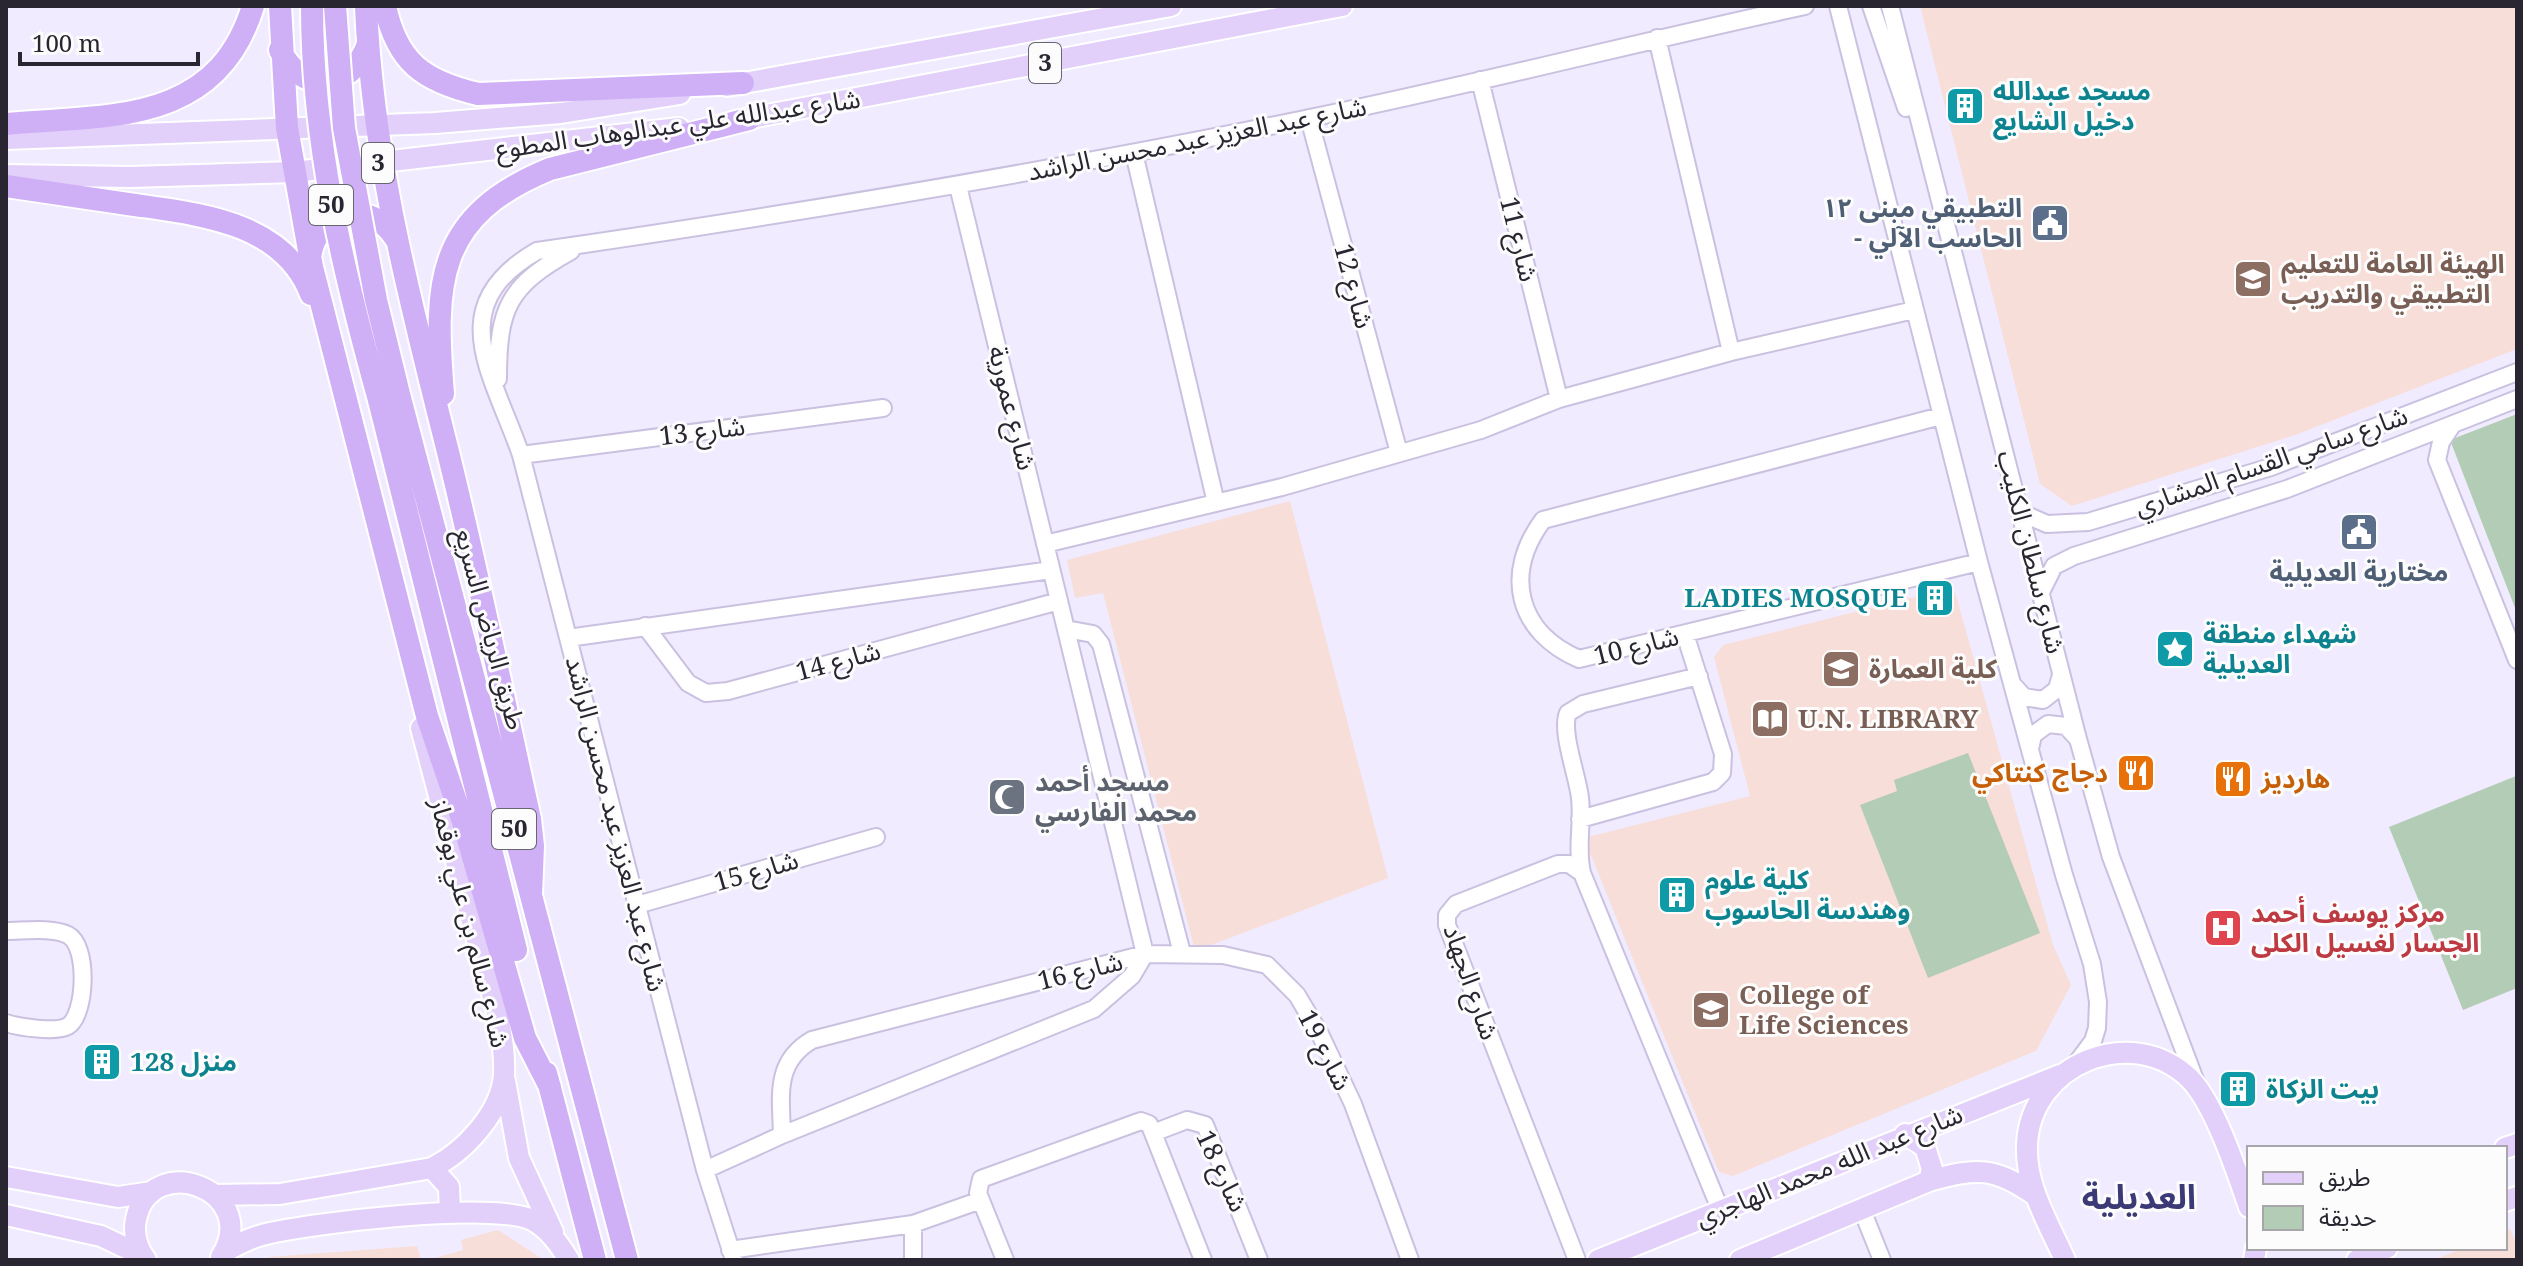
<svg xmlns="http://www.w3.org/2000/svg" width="2523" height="1266" viewBox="0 0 2523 1266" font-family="'Noto Serif','Noto Sans Arabic',serif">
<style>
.education{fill:#f8ded8}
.green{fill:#b3ccb6}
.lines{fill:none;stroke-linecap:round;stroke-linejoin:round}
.minor-casing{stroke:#cac1e0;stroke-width:20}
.major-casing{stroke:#fff;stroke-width:24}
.highway-casing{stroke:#fff;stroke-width:26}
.minor{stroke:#fff;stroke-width:16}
.major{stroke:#e2d0fa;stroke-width:20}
.highway{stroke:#cfb0f7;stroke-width:22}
.highway-bridge-casing{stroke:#fff;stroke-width:26;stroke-linecap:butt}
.highway-bridge{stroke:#cfb0f7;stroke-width:22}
.labels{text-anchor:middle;stroke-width:6;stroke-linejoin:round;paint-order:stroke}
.shield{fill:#fcfcfc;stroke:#68666e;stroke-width:2}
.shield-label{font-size:24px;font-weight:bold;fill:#292631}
.culture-label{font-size:26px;font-weight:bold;fill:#0d838f;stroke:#fcfcfc;text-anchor:start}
.street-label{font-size:26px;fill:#292631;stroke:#fcfcfc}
.service-label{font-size:26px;font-weight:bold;fill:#4e5e75;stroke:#fcfcfc;text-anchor:end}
.education-label{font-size:26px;font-weight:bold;fill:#785e54;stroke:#fcfcfc;text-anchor:start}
.food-label{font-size:26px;font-weight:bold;fill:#c56008;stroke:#fcfcfc;text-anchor:end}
.worship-label{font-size:26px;font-weight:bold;fill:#5b616d;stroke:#fcfcfc;text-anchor:start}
.health-label{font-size:26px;font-weight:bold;fill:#be3a42;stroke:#fcfcfc;text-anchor:start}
.district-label{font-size:34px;font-weight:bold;fill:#3b3a76;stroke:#fcfcfc}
</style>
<rect width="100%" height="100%" fill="#f0ebff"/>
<path class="education" d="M1920 6H2517V349L2295 435 2072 506 2040 484Z
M1290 501 1388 878 1195 951 1103 593 1075 598 1067 560Z
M1950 588 1956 595 2053 945 2071 985 2036 1051 1733 1176 1719 1172 1584 838 1750 796 1714 657 1723 645Z
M2510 1229 2517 1245V1260H2434L2463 1248H2505V1231Z
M498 1230 544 1260H427L463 1250 461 1240Z
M417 1246 421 1260H266L269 1257Z"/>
<path class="green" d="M2517 414V613L2450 440Z
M1968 753 2040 933 1928 978 1860 805 1897 791 1894 780Z
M2516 776 2517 988 2463 1010 2389 827Z"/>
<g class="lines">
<defs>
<path id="minor" d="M1838 6 1979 562 2064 875 2092 964 2098 1002 2097 1028 2093 1041 2075 1065
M1871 6 1906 108
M1890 6 2078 739 2111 857 2197 1085
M1657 38 1731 352
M1480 80 1559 399
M1309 118 1399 453
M1134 153 1216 503
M958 186 1145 954
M498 379C498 308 508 286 571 251
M1941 416 1543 520C1503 574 1517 632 1579 659L1979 562
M2451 427 2441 442 2437 460 2517 660
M521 455 883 408
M2022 513 2047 524 2088 522 2271 467 2517 372
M1045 544 1282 487 1481 430 1559 399 1731 352 1914 310
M2041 592 2054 566 2074 556 2287 489 2517 399
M645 626 688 683 706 693 728 691 1059 601
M1066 629 1093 634 1101 644 1182 953
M568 638 1051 570
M2013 685 2024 697 2043 700 2057 689 2061 675
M2030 749 2033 735 2048 724 2066 726 2077 738
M1580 819 1713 782 1722 773 1723 754 1685 634
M1582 873C1576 847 1583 824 1580 798 1578 777 1560 731 1568 713L1583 704 1699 676
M637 905 876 837
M6 931C24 931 52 927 68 935 89 946 86 1015 68 1026 56 1033 19 1027 6 1023
M1153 1133 1187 1120 1205 1125 1259 1260
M782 1135C781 1096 774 1062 812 1040L1145 954 1223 955 1267 965 1297 995 1320 1034 1353 1104 1410 1260
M705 1170 782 1135 1094 1009 1132 976 1145 954
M1862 1210 1882 1260
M913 1224V1260
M730 1250 913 1224 981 1200
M734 1260 705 1170 521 455C493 374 441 306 537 251 794 214 1050 171 1305 119 1472 85 1638 42 1805 6
M1005 1260 978 1193 981 1179 1141 1121 1149 1124 1153 1133 1203 1260
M1577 1260 1447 925V915L1456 904 1558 864H1569L1582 873 1720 1209"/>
<path id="major" d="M727 86 1171 6
M735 121 1342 6
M6 139 435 123 561 113 680 94
M6 175 130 177 294 172 679 128
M505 1081 519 1158 553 1232
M1905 1134 1925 1147 1932 1169 1929 1181
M2505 1148 2517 1144
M432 1168 449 1187 450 1213
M6 1177 118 1197 152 1192
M215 1195 280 1194 432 1168C464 1152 501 1113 504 1075 506 1028 487 980 476 936 457 867 440 798 421 728
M2505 1201 2517 1197
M6 1215 101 1236 143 1256
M223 1253C236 1245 248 1239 262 1235 310 1223 492 1201 532 1220 549 1229 559 1244 569 1260
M146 1260C137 1248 133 1234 136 1219 151 1149 263 1190 221 1257
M1598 1260 2060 1075
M1740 1260 1929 1181C1977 1167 1995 1167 2036 1196
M2065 1260C2049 1224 2025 1186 2027 1145 2030 1064 2132 1022 2190 1079 2215 1105 2237 1172 2249 1207
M2254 1260 2256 1248
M2357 1260 2387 1248"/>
<path id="highway" d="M280 6 287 128 312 267 427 716 463 822 525 1038 550 1087
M366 6C372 159 411 304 448 452 478 573 503 697 530 819L533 846 531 894
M385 6C397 62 423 81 478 94L743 83
M280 50C303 96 351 91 368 44
M6 124C107 115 217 126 253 6
M6 186C47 192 87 198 128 204 195 214 283 220 311 294
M310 257C317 209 371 198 396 239
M443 394C434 283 435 216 550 169L749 119
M400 398 627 1260
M379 400 516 950
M546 1073 595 1260"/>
</defs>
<use href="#minor" class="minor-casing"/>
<use href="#major" class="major-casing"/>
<use href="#highway" class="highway-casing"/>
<use href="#minor" class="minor"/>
<use href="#major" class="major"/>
<use href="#highway" class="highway"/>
<defs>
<path id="highway-bridge" d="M312 6C312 141 343 271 379 400
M335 6 344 128 376 300 400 398"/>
</defs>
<use href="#highway-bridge" class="highway-bridge-casing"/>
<use href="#highway-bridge" class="highway-bridge"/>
</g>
<defs>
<symbol id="building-square" viewBox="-11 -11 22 22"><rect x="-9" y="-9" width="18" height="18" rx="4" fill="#0f9aa8" stroke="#fcfcfc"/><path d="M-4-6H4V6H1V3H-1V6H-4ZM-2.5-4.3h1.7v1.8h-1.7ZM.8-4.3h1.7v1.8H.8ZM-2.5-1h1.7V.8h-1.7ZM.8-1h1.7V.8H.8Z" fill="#fff"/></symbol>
<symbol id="civic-square" viewBox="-11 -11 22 22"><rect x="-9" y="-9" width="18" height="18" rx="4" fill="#5c6f8a" stroke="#fcfcfc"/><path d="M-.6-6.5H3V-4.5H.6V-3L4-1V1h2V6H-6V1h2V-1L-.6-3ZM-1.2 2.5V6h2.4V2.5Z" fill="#fff"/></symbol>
<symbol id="university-square" viewBox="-11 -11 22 22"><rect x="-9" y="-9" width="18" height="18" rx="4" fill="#8d6e63" stroke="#fcfcfc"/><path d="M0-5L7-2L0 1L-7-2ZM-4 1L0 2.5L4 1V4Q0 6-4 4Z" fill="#fff"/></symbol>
<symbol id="sight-square" viewBox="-11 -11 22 22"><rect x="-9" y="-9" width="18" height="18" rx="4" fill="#0f9aa8" stroke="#fcfcfc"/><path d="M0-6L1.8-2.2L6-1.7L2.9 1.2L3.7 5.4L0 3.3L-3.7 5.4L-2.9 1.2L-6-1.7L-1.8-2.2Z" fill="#fff"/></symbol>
<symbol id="library-square" viewBox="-11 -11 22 22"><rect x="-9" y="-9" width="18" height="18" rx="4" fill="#8d6e63" stroke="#fcfcfc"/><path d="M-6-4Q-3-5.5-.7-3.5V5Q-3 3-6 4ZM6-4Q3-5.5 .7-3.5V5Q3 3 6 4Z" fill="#fff"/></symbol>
<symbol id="restaurant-square" viewBox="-11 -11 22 22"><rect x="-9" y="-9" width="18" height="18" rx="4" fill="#e8710a" stroke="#fcfcfc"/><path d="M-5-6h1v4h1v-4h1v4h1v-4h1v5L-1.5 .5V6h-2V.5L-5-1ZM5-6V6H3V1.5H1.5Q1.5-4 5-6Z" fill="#fff"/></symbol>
<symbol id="mosque-square" viewBox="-11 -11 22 22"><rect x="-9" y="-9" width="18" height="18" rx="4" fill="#6b7280" stroke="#fcfcfc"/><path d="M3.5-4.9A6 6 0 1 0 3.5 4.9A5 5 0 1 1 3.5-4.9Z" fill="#fff"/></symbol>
<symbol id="hospital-square" viewBox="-11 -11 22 22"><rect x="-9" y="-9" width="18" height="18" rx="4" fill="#e0444e" stroke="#fcfcfc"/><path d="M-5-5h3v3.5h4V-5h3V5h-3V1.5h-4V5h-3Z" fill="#fff"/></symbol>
</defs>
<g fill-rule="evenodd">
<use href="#building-square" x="1943" y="84" width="44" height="44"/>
<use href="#civic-square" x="2028" y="201" width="44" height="44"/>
<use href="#university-square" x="2231" y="257" width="44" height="44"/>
<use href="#civic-square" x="2337" y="510" width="44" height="44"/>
<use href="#building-square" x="1913" y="576" width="44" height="44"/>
<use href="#sight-square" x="2153" y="627" width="44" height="44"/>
<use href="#university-square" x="1819" y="647" width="44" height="44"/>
<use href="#library-square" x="1748" y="697" width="44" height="44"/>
<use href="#restaurant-square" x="2114" y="751" width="44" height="44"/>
<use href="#restaurant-square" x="2211" y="757" width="44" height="44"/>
<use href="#mosque-square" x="985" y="775" width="44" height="44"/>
<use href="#building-square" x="1655" y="873" width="44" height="44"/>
<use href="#hospital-square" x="2201" y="906" width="44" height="44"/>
<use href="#university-square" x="1689" y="988" width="44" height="44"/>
<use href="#building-square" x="80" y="1040" width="44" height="44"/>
<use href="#building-square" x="2216" y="1067" width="44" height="44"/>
</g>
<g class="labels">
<g class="shield">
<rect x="1029" y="43" width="32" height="40" rx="6"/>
<rect x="362" y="143" width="32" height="40" rx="6"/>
<rect x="309" y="185" width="44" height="40" rx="6"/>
<rect x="492" y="809" width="44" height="40" rx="6"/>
</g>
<g class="shield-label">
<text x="1045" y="71">3</text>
<text x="378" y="171">3</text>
<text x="331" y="213">50</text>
<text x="514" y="837">50</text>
</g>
<g class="culture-label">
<text x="1993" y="100">مسجد عبدالله<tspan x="1993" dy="30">دخيل الشايع</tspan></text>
<text x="1907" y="607" text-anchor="end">LADIES MOSQUE</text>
<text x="2203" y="643">شهداء منطقة<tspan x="2203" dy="30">العديلية</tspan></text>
<text x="1705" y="889">كلية علوم<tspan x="1705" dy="30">وهندسة الحاسوب</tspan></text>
<text x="130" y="1071">منزل 128</text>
<text x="2266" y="1098">بيت الزكاة</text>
</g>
<g class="street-label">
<text transform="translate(678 124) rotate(-8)" y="9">شارع عبدالله علي عبدالوهاب المطوع</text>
<text transform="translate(1197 139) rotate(-11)" y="9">شارع عبد العزيز عبد محسن الراشد</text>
<text transform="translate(1519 239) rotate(76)" y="9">شارع 11</text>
<text transform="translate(1354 286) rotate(75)" y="9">شارع 12</text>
<text transform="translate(1012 408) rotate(76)" y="9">شارع عمورية</text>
<text transform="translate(702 431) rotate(-7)" y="9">شارع 13</text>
<text transform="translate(2271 461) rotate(-19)" y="9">شارع سامي القسام المشاري</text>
<text transform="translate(2031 552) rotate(76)" y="9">شارع سلطان الكليب</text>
<text transform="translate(490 629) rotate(75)" y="9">طريق الرياض السريع</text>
<text transform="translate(1636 646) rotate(-14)" y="9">شارع 10</text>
<text transform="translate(838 661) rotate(-15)" y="9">شارع 14</text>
<text transform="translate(616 824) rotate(76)" y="9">شارع عبد العزيز عبد محسن الراشد</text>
<text transform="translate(756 871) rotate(-16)" y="9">شارع 15</text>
<text transform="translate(470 923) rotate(76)" y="9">شارع سالم بن علي بوقماز</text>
<text transform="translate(1080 971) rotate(-14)" y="9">شارع 16</text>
<text transform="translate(1471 982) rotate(71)" y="9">شارع الجهاد</text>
<text transform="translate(1325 1050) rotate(63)" y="9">شارع 19</text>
<text transform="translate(1829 1166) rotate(-22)" y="9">شارع عبد الله محمد الهاجري</text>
<text transform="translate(1222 1171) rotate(65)" y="9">شارع 18</text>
</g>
<g class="service-label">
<text x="2022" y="217">التطبيقي مبنى ١٢<tspan x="2022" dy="30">- الحاسب الآلي</tspan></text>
<text x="2359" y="581" text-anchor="middle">مختارية العديلية</text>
</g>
<g class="education-label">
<text x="2281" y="273">الهيئة العامة للتعليم<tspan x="2281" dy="30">التطبيقي والتدريب</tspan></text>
<text x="1869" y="678">كلية العمارة</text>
<text x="1798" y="728">U.N. LIBRARY</text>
<text x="1739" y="1004">College of<tspan x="1739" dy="30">Life Sciences</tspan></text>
</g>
<g class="food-label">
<text x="2108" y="782">دجاج كنتاكي</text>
<text x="2261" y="788" text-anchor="start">هارديز</text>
</g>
<g class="worship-label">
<text x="1035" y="791">مسجد أحمد<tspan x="1035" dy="30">محمد الفارسي</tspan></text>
</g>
<g class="health-label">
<text x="2251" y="922">مركز يوسف أحمد<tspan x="2251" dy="30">الجسار لغسيل الكلى</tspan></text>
</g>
<g class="district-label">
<text x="2139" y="1209">العديلية</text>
</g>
</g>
<rect width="2523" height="1266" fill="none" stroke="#292631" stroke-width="16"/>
<rect x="2247" y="1146" width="260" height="104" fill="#fcfcfc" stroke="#a8a6ab" stroke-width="2"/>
<rect x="2263" y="1172" width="40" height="12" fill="#e2d0fa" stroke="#a8a6ab" stroke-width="2"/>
<text x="2319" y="1186" font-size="24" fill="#292631">طريق</text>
<rect x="2263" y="1206" width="40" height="24" fill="#b3ccb6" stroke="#a8a6ab" stroke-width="2"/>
<text x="2319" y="1226" font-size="24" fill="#292631">حديقة</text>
<path d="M20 52v12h178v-12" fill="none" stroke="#292631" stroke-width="4"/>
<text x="32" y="52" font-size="24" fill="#292631" stroke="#fcfcfc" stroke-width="6" paint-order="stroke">100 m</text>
</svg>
